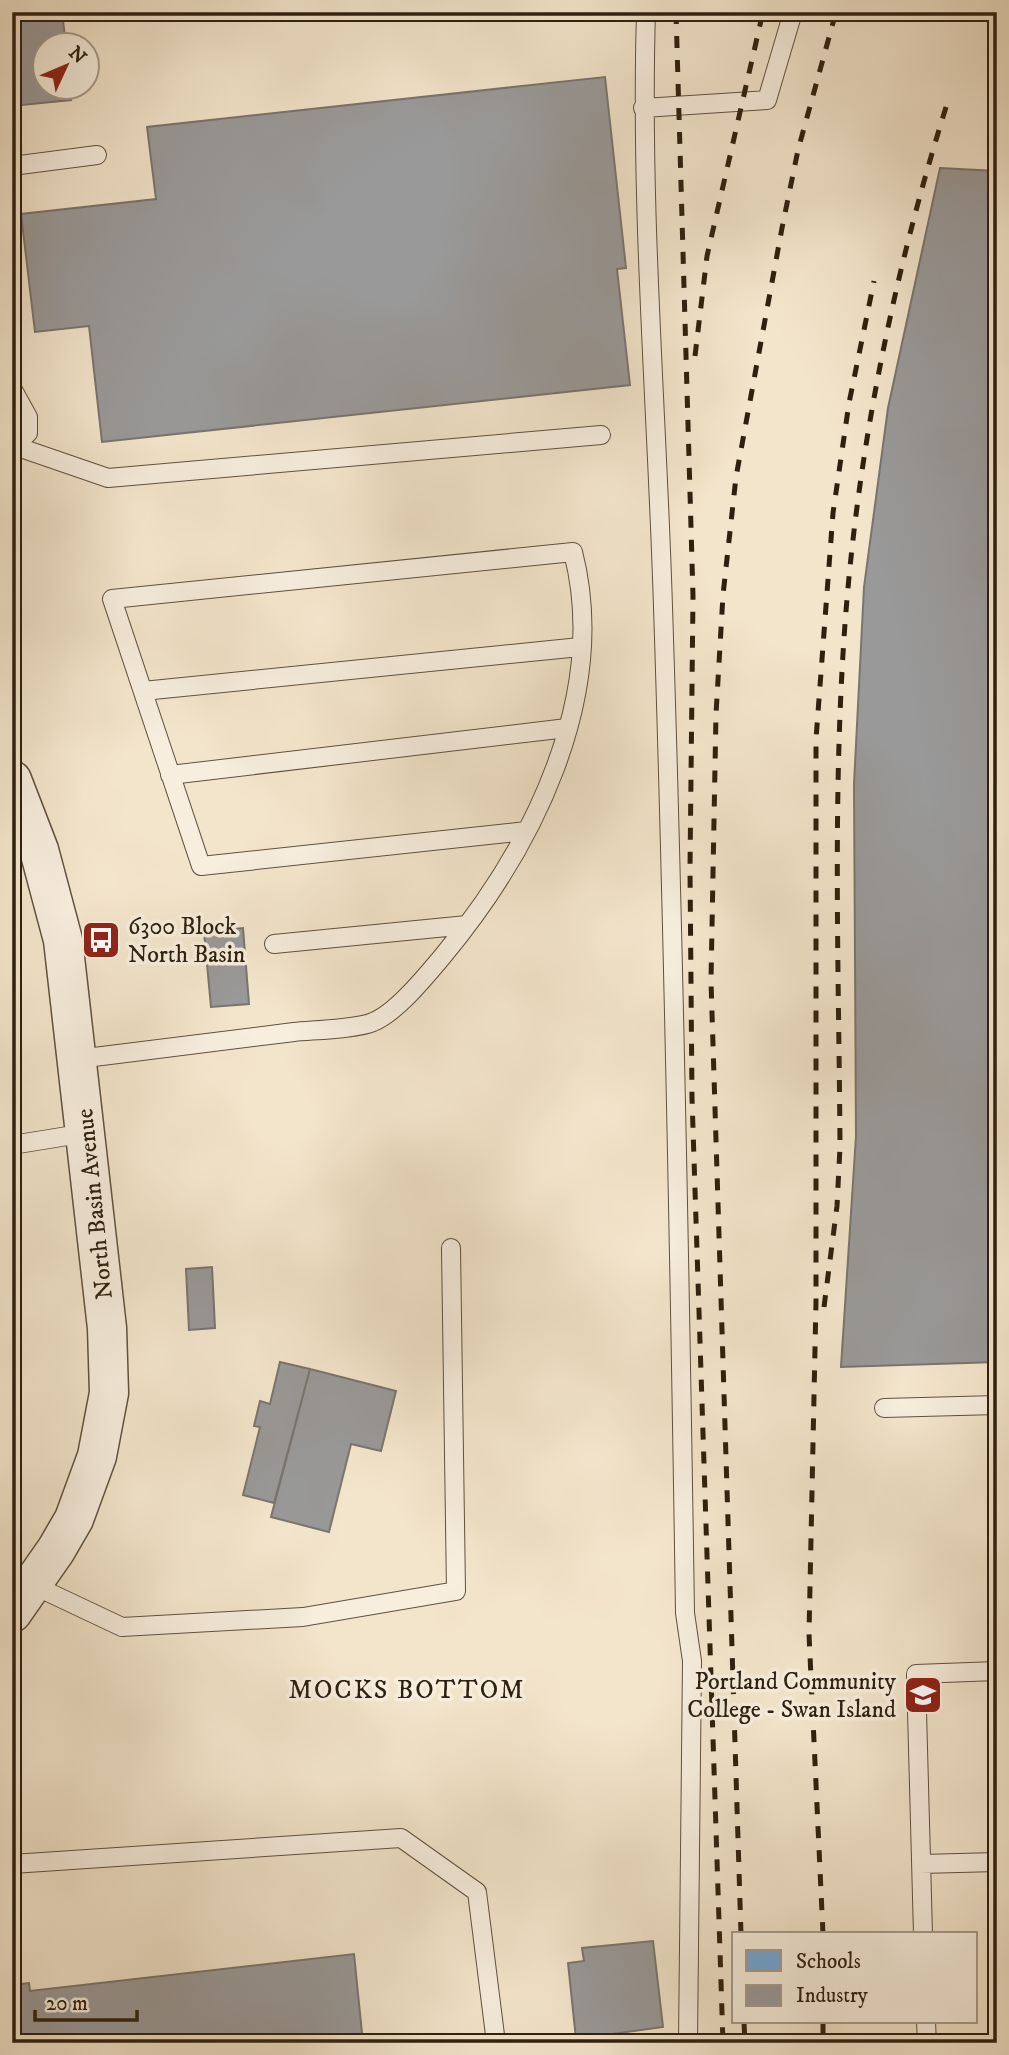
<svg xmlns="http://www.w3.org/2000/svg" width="1009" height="2055" viewBox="0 0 1009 2055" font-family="'IM FELL DW Pica',serif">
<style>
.schools{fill:#6fa8dc;stroke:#5c7f9e;stroke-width:2}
.industry{fill:#999;stroke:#79756f;stroke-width:2}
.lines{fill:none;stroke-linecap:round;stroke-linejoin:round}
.service-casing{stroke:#5f513e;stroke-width:20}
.tertiary-casing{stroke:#5f513e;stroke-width:41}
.service{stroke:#f7eede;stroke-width:18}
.tertiary{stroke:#f7eede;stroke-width:38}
.rail{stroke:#2e200e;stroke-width:5;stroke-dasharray:12 12;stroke-linecap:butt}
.labels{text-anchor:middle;stroke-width:7;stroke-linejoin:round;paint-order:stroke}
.poi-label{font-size:24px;fill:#2e200e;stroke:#f7eede;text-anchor:start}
.street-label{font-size:24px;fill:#2e200e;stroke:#f7eede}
.neighbourhood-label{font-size:26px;letter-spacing:2px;fill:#2e200e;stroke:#f7eede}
</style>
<rect width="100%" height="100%" fill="#f3e5cc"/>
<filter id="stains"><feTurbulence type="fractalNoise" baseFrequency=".00286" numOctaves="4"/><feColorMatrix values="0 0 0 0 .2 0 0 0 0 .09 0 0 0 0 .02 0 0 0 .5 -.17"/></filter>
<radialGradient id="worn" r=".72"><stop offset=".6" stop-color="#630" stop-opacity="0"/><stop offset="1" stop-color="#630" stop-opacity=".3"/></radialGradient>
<path class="schools" d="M985 2034H997V2043H985Z"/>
<path class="industry" d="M12 12H62L66 46H46V88H70L71 100 12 106Z
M605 77 626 268 617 269 630 385 102 442 89 326 35 332 21 214 156 199 147 127Z
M940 168 997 171V1362L841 1367 856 1136 854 784 864 587 888 408Z
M243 928 249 1004 211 1007 204 932Z
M212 1267 215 1328 189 1330 186 1269Z
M280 1362 310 1369 274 1503 243 1495 260 1427 254 1426 260 1401 270 1404Z
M310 1369 396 1391 381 1451 351 1444 329 1532 271 1517Z
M653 1941 663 2027 576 2039 568 1963 584 1961 582 1948Z
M354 1954 363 2043H12V1985L29 1983 30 1991Z"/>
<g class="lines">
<defs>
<path id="service" d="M646 12C640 210 657 409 663 607 674 943 680 1278 685 1613L692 1661 688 2043
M643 108 767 100 793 12
M12 166 97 155
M12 388 28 417V433L12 448
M15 446 108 478 601 435
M143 691 580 647
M170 775 567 728
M274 944 467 925
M78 1059C150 1050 222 1041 294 1032 314 1030 357 1029 373 1022 396 1013 426 976 442 957 532 849 610 696 573 552L112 599 201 866 526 831
M12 1145 86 1133
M884 1408 997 1405
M12 1570 33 1585 122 1627 303 1617 456 1591 451 1248
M12 1864 401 1838 477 1892 496 2043
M921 1864 997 1862
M923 1934 916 1674 997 1671
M926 2022 927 2043"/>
<path id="tertiary" d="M12 780 39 850 63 940 107 1328 109 1393 97 1456 74 1519 56 1550 12 1613"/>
</defs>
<use href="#service" class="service-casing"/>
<use href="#tertiary" class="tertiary-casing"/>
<use href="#service" class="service"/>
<use href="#tertiary" class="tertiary"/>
<path class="rail" d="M676 12 693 596 690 868 692 1098 723 2043
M695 356 707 256 763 12
M824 1307 837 1206 840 1147C839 983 833 818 843 654 854 468 891 282 947 104
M741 1934 711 981 716 714 723 595 736 477 782 228 798 150 836 12
M823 1934 809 1634 816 1301V739L833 513 849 403 874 281
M744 2022 745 2043
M823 2022V2043"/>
</g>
<defs>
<symbol id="bus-square" viewBox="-11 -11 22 22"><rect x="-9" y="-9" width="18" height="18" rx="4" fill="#8f2418" stroke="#f7eede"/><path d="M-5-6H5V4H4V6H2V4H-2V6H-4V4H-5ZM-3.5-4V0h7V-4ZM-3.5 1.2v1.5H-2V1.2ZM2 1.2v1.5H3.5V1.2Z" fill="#fff"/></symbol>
<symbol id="university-square" viewBox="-11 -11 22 22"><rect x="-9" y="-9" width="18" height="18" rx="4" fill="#8f2418" stroke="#f7eede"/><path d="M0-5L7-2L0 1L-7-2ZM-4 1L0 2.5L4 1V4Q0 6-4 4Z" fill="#fff"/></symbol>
</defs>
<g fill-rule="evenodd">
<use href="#bus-square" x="79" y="918" width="44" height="44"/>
<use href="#university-square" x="901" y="1673" width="44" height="44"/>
</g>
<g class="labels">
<g class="poi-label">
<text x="128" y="934">6300 Block<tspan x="128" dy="28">North Basin</tspan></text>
<text x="896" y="1689" text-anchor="end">Portland Community<tspan x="896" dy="28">College - Swan Island</tspan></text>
</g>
<g class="street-label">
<text transform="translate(94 1204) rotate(-96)" y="8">North Basin Avenue</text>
</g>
<g class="neighbourhood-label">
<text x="407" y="1698">MOCKS BOTTOM</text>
</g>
</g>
<rect width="1009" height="2055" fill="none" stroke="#f3e5cc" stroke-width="42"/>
<rect x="14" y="14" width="981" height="2027" fill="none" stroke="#2e200e" stroke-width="3.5"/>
<rect x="21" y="21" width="967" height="2013" fill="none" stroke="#2e200e" stroke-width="2"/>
<rect x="732" y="1932" width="245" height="91" fill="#f7eede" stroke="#a79c8b" stroke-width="2"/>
<rect x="746" y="1950" width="35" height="21" fill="#6fa8dc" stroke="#a79c8b" stroke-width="2"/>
<text x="796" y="1968" font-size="21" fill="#2e200e">Schools</text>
<rect x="746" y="1985" width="35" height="21" fill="#999999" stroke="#a79c8b" stroke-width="2"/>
<text x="796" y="2002" font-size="21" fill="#2e200e">Industry</text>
<g transform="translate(66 66) rotate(46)"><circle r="33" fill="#f7eede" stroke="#a79c8b" stroke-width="2"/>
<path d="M0-5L12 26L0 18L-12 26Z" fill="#8f2418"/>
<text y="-10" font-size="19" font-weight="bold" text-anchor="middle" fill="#2e200e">N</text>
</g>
<path d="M35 2010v10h102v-10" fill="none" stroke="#2e200e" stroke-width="3.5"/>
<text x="46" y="2010" font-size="21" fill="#2e200e" stroke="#f7eede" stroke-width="5" paint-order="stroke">20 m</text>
<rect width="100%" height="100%" filter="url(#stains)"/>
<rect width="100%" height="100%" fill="url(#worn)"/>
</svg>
